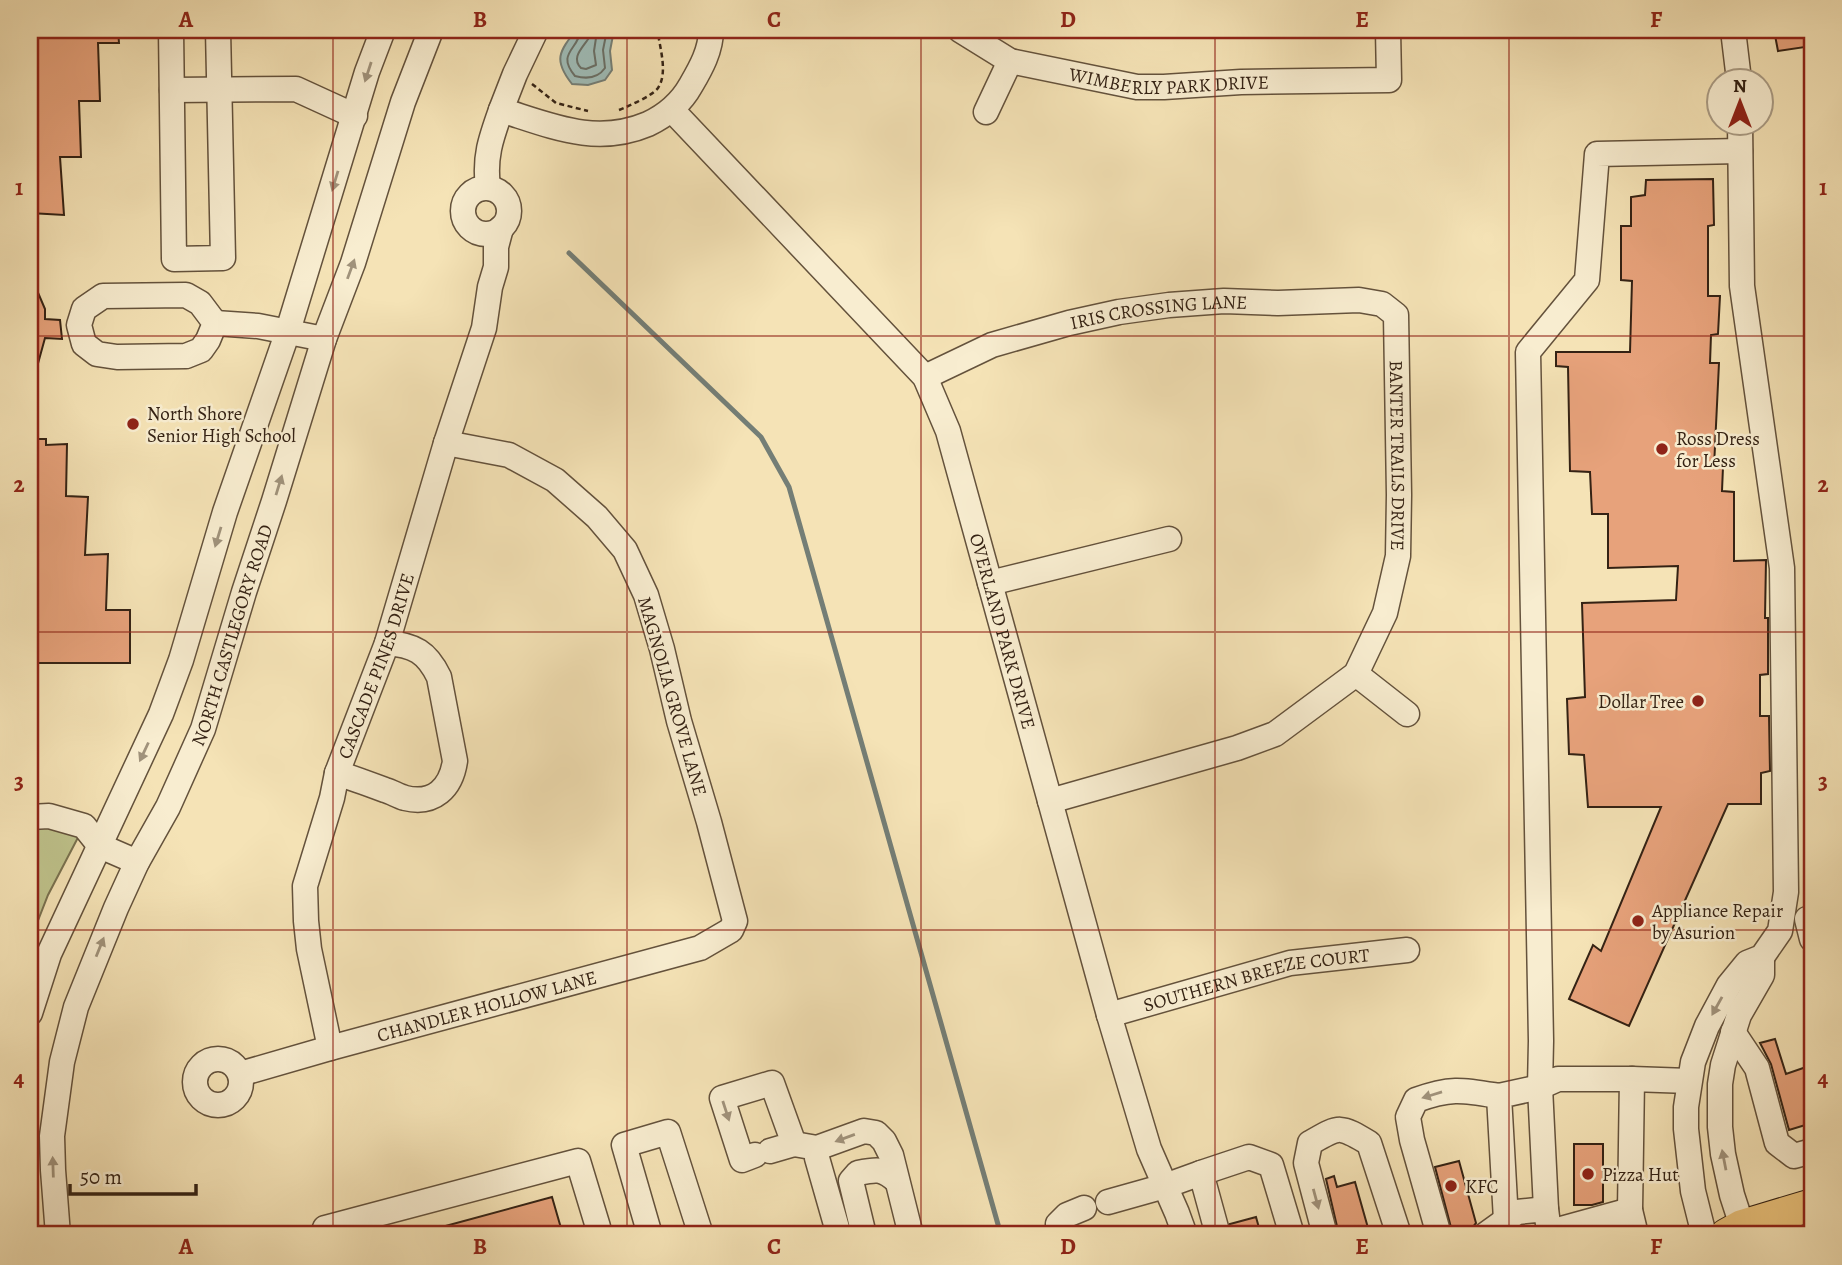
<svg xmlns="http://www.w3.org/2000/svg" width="1842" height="1265" viewBox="0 0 1842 1265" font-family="Alegreya,serif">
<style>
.green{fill:#bfc38c;stroke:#7a7250;stroke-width:2}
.water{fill:#9fbcb7;stroke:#747e76;stroke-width:2}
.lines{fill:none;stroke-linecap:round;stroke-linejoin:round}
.shore{stroke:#6a6f66;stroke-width:2}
.stream{stroke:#747e76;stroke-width:5}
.building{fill:#e7a27b;stroke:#342214;stroke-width:2}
.minor-casing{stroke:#64523c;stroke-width:27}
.major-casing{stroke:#342214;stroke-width:34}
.path{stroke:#342214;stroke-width:2.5;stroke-dasharray:5 3.5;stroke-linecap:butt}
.minor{stroke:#f8edd0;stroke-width:24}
.major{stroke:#eac27b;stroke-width:32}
.oneway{fill:#a0927b}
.grid{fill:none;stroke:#8f2418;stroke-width:2;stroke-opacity:0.55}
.poi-dot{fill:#8f2418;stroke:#f8edd0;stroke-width:2.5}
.labels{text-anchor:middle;stroke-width:5;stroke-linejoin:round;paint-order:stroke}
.street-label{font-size:19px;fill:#342214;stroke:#f8edd0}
.poi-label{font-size:19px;fill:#342214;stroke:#f8edd0;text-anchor:start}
.neatline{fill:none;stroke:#8f2418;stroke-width:2.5}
.grid-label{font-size:23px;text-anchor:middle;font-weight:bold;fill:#8f2418}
</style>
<rect width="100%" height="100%" fill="#f5e3b6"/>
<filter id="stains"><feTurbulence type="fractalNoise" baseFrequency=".00286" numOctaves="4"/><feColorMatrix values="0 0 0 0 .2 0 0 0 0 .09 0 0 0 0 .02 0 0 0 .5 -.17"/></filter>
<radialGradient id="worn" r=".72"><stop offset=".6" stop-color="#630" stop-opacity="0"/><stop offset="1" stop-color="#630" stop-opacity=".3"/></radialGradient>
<path class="green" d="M30 817 84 826 48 895 30 941Z"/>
<path class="water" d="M576 30H614L610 51 612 70 605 80 588 85 572 84C553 60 559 52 576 30Z"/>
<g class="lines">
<path class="shore" d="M581 30C578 50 556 53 575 76 586 79 598 78 605 68L603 50 607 30
M592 35 596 38 594 51 596 65 586 69 581 68C570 57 584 47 590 36Z"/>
<path class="stream" d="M569 253 761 437 789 487 1001 1235"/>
</g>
<path class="building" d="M30 30H118L119 43H98L100 101H79L81 157H60L64 215 30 213Z
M1774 30H1812V46L1778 51Z
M1713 179 1714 225 1708 226V296H1720L1718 334 1711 335 1710 363H1719L1714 467H1723L1722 491 1734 492V561L1766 560 1765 618H1768V674L1760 675V716H1769L1770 771 1761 773V804H1728L1629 1026 1569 999 1593 945 1601 951 1661 807H1588L1584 755 1569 754 1567 699 1585 697 1582 603 1676 600 1678 566 1608 568V514H1592L1590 472 1570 471 1568 367 1556 366V352H1630L1632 281 1621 280V226H1631V197L1645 195 1646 180Z
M30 274 45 309V319L60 320 62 339 45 338 34 378 30 377Z
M30 439H46V445L67 444 66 496 88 497 85 555 108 554 106 610H130V663H30Z
M1775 1039 1786 1074 1812 1065V1123L1789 1130 1771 1064 1760 1043Z
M1574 1144H1603V1202L1592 1205H1574Z
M1459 1161 1476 1223 1472 1228 1471 1234 1465 1235H1453L1435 1167Z
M1334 1176 1337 1187 1355 1182 1370 1235H1339L1326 1179Z
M552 1197 563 1235H428L427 1231Z
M1256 1217 1261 1235H1232L1230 1224Z"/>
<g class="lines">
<defs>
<g id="minor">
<path d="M171 30 174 259 223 258 218 30"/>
<path d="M536 30 515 74 501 110C552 126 596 146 648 124 667 115 681 103 691 85 701 68 711 50 711 30"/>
<path id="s1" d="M960 30 1010 61 1137 87H1164L1241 82 1389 80 1388 30"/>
<path d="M1733 30 1739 80"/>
<path d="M172 90 296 89 355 116"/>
<path id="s2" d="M672 110 925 377 948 431 1109 1015 1149 1149 1177 1213 1185 1235"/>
<path d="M986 112 1010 61"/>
<path d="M488 187C484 157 491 138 501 110"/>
<circle cx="486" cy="211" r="23"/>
<path d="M186 295 200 303 215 323 208 340 201 350 186 356 117 357 97 354 84 344 79 325 84 309 103 296Z"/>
<path d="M215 323 258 326 324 339"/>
<path id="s3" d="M925 377 992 345 1069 323 1119 312 1169 305 1224 301 1278 303 1359 300 1382 304 1396 315 1399 495 1398 556 1385 613 1356 674 1275 734 1237 748 1050 801"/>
<path d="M990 583 1169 539"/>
<path d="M1356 674 1407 714"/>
<path d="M337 773C353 778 369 784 385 790 392 792 398 796 405 798 434 805 451 788 455 761L439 677C427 652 414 645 387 643"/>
<path d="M30 817 49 816 84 826 100 846 137 862"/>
<path d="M1807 919 1812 939"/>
<path d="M30 1013 49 954 161 714 181 660 225 512 287 334 367 72 383 30"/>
<path id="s4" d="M1109 1015 1290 963 1407 950"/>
<path d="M1733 1032 1757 1068 1777 1143 1794 1156 1812 1151"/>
<path id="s5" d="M330 1048 309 949 306 921 305 886 332 798 337 773 387 643 446 443 484 328 490 287 496 267V247L501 228"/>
<circle cx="218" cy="1082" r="23"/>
<path id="s6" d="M240 1074 330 1048 700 948 731 930 735 921 709 822 679 721 662 649 646 595 625 550 597 517 555 480 509 455 446 443"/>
<path d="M1632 1079H1558L1540 1087 1541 1041 1528 352 1587 280 1597 154 1740 151"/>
<path d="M794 1144 817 1148 864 1131 876 1133 884 1141 891 1155 911 1235"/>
<path d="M817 1148V1158L839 1235"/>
<path d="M755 1155 742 1160 722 1098 772 1083 794 1144 770 1151"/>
<path d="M1201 1173 1249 1157 1271 1165 1292 1235"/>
<path d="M1108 1202 1165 1186 1201 1173 1218 1235"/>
<path d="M1630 1210 1632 1079 1689 1081"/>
<path d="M1506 1220 1499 1096 1540 1087 1546 1209"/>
<path d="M1550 1232 1630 1210 1636 1235"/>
<path id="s7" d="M58 1235 53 1170 52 1136 62 1062 76 1007 116 908 137 862 168 807 203 729 244 592 274 501 324 339 353 263 403 102 431 30"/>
<path d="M327 1235 325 1228 578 1161 598 1227"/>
<path d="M650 1235 624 1145 668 1132 701 1235"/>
<path d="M864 1235 851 1181 858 1173C877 1169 882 1168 897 1181"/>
<path d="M1058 1235V1224L1067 1215 1084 1208"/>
<path d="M1325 1235 1306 1163 1310 1143C1340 1126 1339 1125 1369 1143L1399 1235"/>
<path d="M1439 1235 1412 1140 1408 1117 1416 1100C1451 1087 1463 1090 1499 1096"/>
<path d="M1485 1235 1517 1212 1546 1209 1548 1224"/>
<path d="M1704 1235 1693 1191 1686 1129V1107L1693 1062 1707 1026 1729 985 1747 963 1762 957 1780 931 1786 892 1782 568 1742 286 1740 122"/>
<path d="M1745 1235 1732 1195 1723 1154 1720 1127V1084L1723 1065 1739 1015 1762 975V957"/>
</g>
<path id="major" d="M1726 1235 1742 1226 1812 1205"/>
</defs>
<use href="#minor" class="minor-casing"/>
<use href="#major" class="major-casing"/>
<path class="path" d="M532 84 556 103 588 111
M619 110C629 106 652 96 658 88 668 73 660 49 658 33L660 30"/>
<use href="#minor" class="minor"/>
<use href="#major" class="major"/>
</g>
<defs><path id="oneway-solid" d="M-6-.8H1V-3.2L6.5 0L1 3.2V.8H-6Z" transform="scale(1.75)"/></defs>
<g class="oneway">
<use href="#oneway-solid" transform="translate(368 72) rotate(108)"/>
<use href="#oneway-solid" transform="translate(335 181) rotate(107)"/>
<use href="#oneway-solid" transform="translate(351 269) rotate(-70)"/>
<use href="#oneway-solid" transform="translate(279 485) rotate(-73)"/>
<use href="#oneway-solid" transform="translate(218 537) rotate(107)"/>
<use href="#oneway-solid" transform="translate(144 752) rotate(115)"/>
<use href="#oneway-solid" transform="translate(100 947) rotate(-68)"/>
<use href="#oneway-solid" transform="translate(1717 1006) rotate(119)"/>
<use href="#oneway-solid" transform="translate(1432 1095) rotate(163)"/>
<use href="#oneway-solid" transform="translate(726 1111) rotate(72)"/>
<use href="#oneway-solid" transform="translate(845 1138) rotate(160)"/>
<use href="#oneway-solid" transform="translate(1724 1160) rotate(-101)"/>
<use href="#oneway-solid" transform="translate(53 1167) rotate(-92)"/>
<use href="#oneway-solid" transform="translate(1316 1199) rotate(75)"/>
</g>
<path class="grid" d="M333 30V1235M627 30V1235M921 30V1235M1215 30V1235M1509 30V1235M30 336H1812M30 632H1812M30 930H1812"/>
<g class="poi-dot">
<circle cx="133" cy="424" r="7"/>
<circle cx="1662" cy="449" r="7"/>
<circle cx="1698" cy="701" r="7"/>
<circle cx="1638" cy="921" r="7"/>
<circle cx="1588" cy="1174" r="7"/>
<circle cx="1451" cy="1186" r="7"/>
</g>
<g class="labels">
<g class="street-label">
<text dy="7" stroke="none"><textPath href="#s1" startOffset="220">WIMBERLY PARK DRIVE</textPath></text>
<text dy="7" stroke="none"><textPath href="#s3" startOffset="245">IRIS CROSSING LANE</textPath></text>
<text dy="7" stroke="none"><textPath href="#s3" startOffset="628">BANTER TRAILS DRIVE</textPath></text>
<text dy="7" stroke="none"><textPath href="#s2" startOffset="634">OVERLAND PARK DRIVE</textPath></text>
<text dy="7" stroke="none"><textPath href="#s7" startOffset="635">NORTH CASTLEGORY ROAD</textPath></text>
<text dy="7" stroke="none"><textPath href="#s5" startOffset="396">CASCADE PINES DRIVE</textPath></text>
<text transform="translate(673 696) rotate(74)" y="7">MAGNOLIA GROVE LANE</text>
<text dy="7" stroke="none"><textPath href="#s4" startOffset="152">SOUTHERN BREEZE COURT</textPath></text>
<text dy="7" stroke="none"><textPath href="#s6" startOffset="256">CHANDLER HOLLOW LANE</textPath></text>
</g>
<g class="poi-label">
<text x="147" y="420">North Shore<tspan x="147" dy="22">Senior High School</tspan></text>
<text x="1676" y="445">Ross Dress<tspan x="1676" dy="22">for Less</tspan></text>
<text x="1684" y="708" text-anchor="end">Dollar Tree</text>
<text x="1652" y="917">Appliance Repair<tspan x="1652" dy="22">by Asurion</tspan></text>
<text x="1602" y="1181">Pizza Hut</text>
<text x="1465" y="1193">KFC</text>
</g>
</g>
<rect width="1842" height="1265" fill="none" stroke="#f5e3b6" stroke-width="77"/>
<g transform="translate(1740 102)"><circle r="33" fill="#f8edd0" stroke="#aa9c85" stroke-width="2"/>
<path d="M0-5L12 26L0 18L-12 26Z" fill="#8f2418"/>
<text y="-10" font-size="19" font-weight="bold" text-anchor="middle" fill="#342214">N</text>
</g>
<path d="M70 1184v10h126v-10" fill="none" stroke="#342214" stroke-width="3.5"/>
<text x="80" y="1184" font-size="21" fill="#342214" stroke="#f8edd0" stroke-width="5" paint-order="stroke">50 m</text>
<rect x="38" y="38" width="1766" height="1188" class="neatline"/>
<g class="grid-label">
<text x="186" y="27">A</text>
<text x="480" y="27">B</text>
<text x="774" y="27">C</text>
<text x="1068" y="27">D</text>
<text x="1362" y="27">E</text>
<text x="1656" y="27">F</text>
<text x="19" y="195">1</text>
<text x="1823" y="195">1</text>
<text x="19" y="492">2</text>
<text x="1823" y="492">2</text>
<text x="19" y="789">3</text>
<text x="1823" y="789">3</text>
<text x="19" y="1086">4</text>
<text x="1823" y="1086">4</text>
<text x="186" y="1254">A</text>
<text x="480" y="1254">B</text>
<text x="774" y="1254">C</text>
<text x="1068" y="1254">D</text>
<text x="1362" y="1254">E</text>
<text x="1656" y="1254">F</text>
</g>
<rect width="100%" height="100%" filter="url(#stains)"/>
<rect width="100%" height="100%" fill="url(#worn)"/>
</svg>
